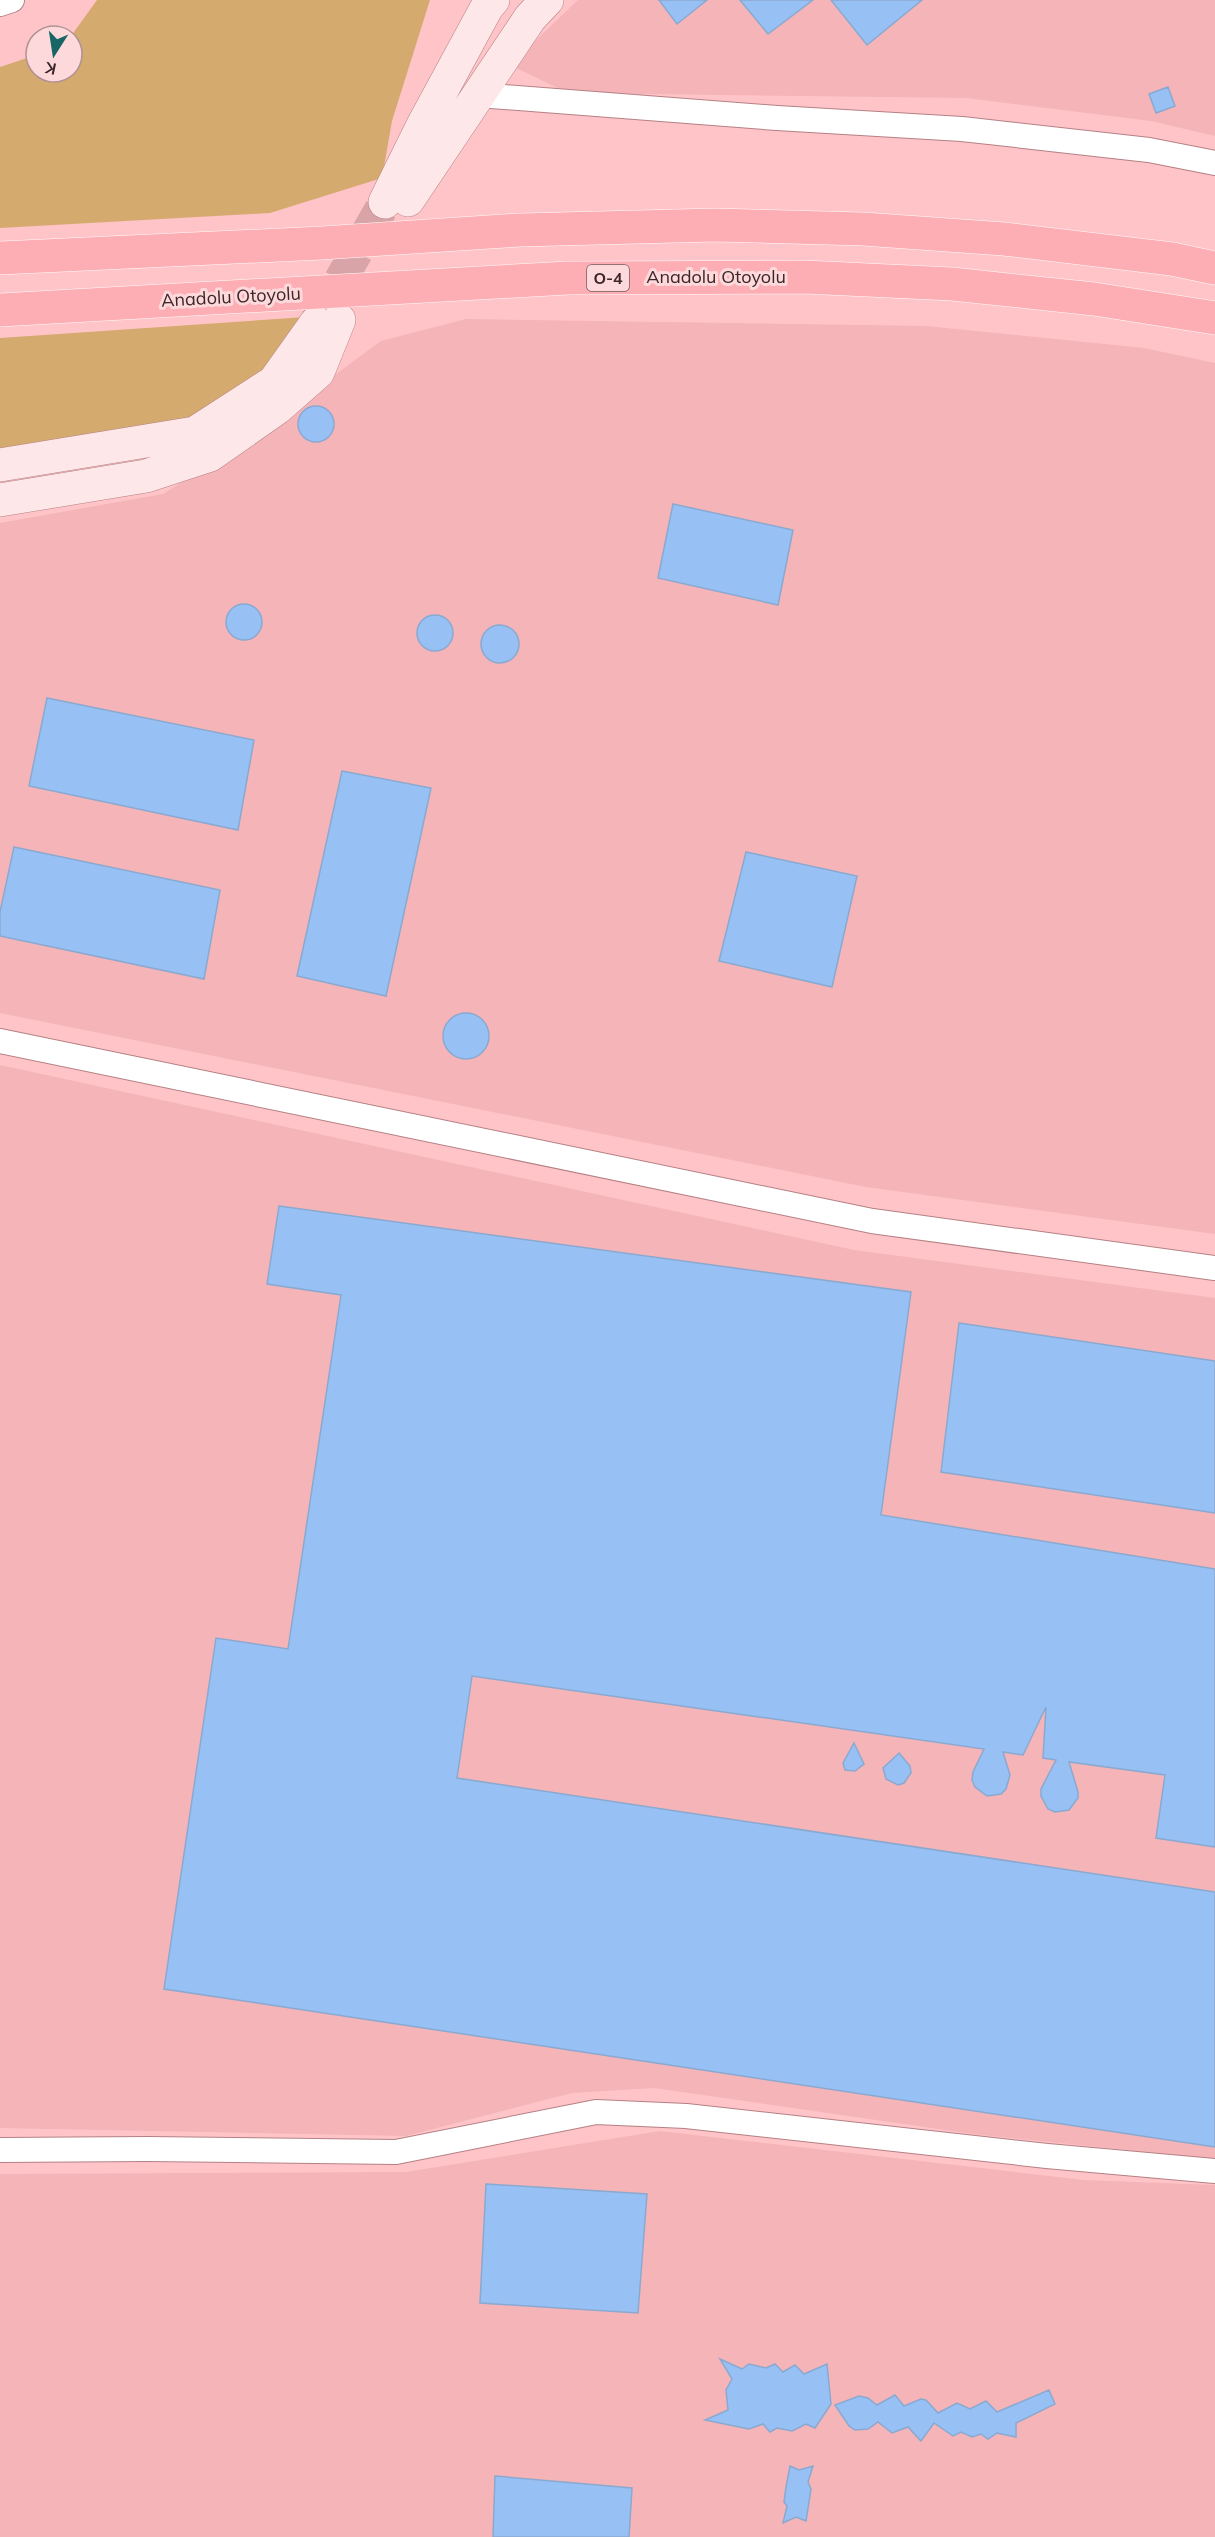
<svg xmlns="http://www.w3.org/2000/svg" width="1215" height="2537" viewBox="0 0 1215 2537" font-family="Mulish,sans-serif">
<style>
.built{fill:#f4b4b8}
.green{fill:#d5aa6f}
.building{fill:#97c1f4;stroke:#8aa9d0;stroke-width:1.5}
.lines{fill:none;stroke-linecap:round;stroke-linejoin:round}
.secondary-tunnel{stroke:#d8a4a8;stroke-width:33;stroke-dasharray:33 16;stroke-linecap:butt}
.minor-casing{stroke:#b58084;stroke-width:26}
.secondary-casing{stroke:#b58084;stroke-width:34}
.motorway-casing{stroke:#fff;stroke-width:34}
.minor{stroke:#fff;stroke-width:24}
.secondary{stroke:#fee7e8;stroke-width:33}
.motorway{stroke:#fdaeb4;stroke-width:33}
.labels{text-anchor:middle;stroke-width:6;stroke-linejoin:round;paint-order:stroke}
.shield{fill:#fdd9db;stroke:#765c5e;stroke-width:1.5}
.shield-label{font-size:16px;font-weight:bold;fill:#3c2628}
.street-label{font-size:18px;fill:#3c2628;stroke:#fdd9db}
</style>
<rect width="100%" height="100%" fill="#ffc4c8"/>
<path class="built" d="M578 0H1215V136L1151 121 966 98 568 93 510 65Z
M466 319 926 326 1144 348 1215 363V1234L866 1187 0 1013V523L163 494 271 427 317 388 381 341Z
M0 1065 854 1250 1215 1298V2159L973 2134 654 2088 572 2093 406 2136 0 2128Z
M660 2131 1084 2180 1215 2185V2537H0V2174L406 2172Z"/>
<path class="green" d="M97 0H430L392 121 382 178 270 213 0 228V67L36 55V72H72L71 36Z
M306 317 273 363 189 418 0 450V338Z"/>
<path class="building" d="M659 0H707L677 24Z
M740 0H813L768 34Z
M831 0H922L867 45Z
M1168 87 1175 106 1156 113 1149 94Z
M298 424a18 18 0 1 1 36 0a18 18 0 1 1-36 0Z
M673 504 793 530 778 605 658 578Z
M226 622a18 18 0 1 1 36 0a18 18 0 1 1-36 0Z
M417 633a18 18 0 1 1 36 0a18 18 0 1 1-36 0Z
M481 644a19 19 0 1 1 38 0a19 19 0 1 1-38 0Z
M47 698 254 740 238 830 29 786Z
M342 771 431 788 386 996 297 976Z
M14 847 220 890 204 979 0 936V912Z
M746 852 857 876 832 987 719 961Z
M443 1036a23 23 0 1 1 46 0a23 23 0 1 1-46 0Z
M279 1206 911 1292 881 1515 1215 1569V1847L1156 1838 1165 1775 1069 1762 1078 1792V1798L1069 1810 1055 1812 1048 1809 1041 1796V1789L1056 1760 1043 1758 1046 1707 1023 1755 1003 1752 1010 1775 1006 1789 1001 1794 987 1796 975 1787 972 1780 973 1772 984 1749 472 1676 457 1778 1215 1892V2147L164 1989 216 1638 288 1649 341 1295 267 1284Z
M959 1323 1215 1361V1513L941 1472Z
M854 1743 864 1764 855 1771 845 1770 843 1763Z
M899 1753 910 1766 911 1773 904 1783 898 1785 886 1779 883 1768Z
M486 2184 647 2194 638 2313 480 2303Z
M720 2359 742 2369 749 2364 766 2368 775 2364 783 2372 795 2365 804 2374 827 2364 831 2404 815 2428 806 2424 792 2431 777 2428 770 2432 763 2424 749 2429 705 2420 728 2410 726 2390 732 2379Z
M1049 2390 1055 2404 1016 2423V2437L997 2433 988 2439 981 2434 972 2437 961 2432 953 2436 934 2423 921 2441 908 2427 892 2433 878 2422 868 2429 855 2430 849 2426 835 2405 859 2396 868 2398 877 2405 895 2395 904 2406 921 2399 926 2400 938 2413 957 2403 970 2409 986 2401 997 2412Z
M790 2466 799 2470 813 2466 808 2482 811 2489 806 2521 796 2517 783 2523 787 2506 784 2502 786 2487Z
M495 2476 632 2488 629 2537H493Z"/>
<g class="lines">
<path class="secondary-tunnel" d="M316 323 385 202"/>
<defs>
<path id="minor" d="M0 4 12 0
M478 95 777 118 962 129 1149 150 1215 163
M0 1041 872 1221 1215 1268
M0 2150 148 2149 396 2152 596 2112 686 2116 1047 2156 1215 2171"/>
<path id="secondary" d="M408 200 530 18 547 0
M385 202 423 125 487 7 493 0
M0 465 195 433 274 382 316 323
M0 500 146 476 210 455 277 408 318 372 339 320"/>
<path id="motorway" d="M0 258 322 243 520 230 715 225 863 229 1004 239 1172 259 1215 268
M0 310 568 278 804 277 952 284 1094 299 1215 318"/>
</defs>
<use href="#minor" class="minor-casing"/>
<use href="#secondary" class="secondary-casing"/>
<use href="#motorway" class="motorway-casing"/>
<use href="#minor" class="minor"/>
<use href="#secondary" class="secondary"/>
<use href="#motorway" class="motorway"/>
</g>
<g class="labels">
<rect class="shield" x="587" y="265" width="42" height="26" rx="4.5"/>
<g class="shield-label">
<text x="608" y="284">O-4</text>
</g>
<g class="street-label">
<text x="716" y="283">Anadolu Otoyolu</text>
<text transform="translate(231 297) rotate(-3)" y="6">Anadolu Otoyolu</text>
</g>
</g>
<g transform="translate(54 54) rotate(192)"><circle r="28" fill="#fdd9db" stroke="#b09193" stroke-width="1.5"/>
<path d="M0-4.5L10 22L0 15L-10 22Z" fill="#176564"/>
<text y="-9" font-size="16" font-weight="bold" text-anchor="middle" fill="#3c2628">K</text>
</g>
</svg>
